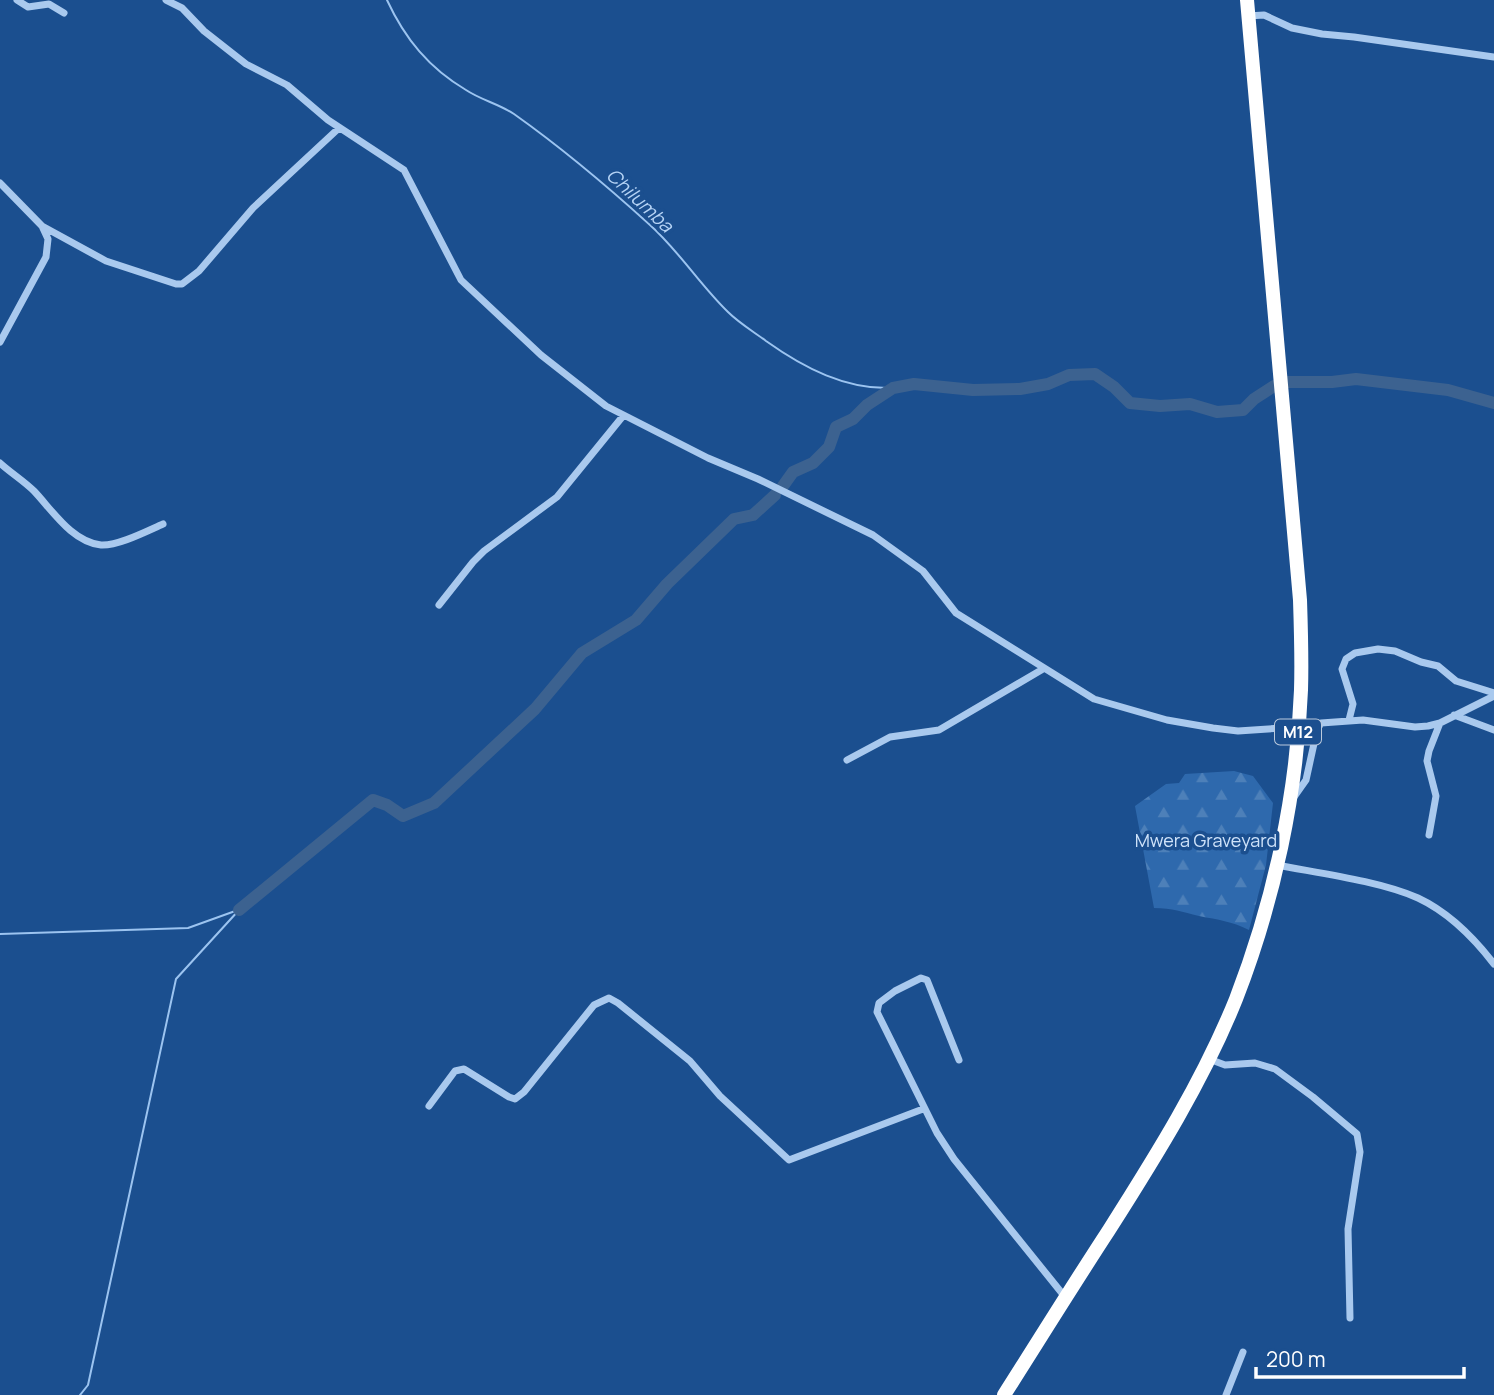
<svg xmlns="http://www.w3.org/2000/svg" width="1494" height="1395" viewBox="0 0 1494 1395" font-family="Manrope,sans-serif">
<style>
.forest{fill:url(#forest-firs)}
.lines{fill:none;stroke-linecap:round;stroke-linejoin:round}
.stream{stroke:#9cc4f0;stroke-width:2}
.river{stroke:#3c6290;stroke-width:12}
.street{stroke:#a9c9ee;stroke-width:7}
.highway{stroke:#fff;stroke-width:14}
.labels{text-anchor:middle;stroke-width:7;stroke-linejoin:round;paint-order:stroke}
.shield{fill:#1b4f8f;stroke:#bbcadd;stroke-width:2}
.shield-label{font-size:16px;font-weight:bold;fill:#fff}
.park-label{font-size:18px;fill:#cfe3fa;stroke:#1b4f8f}
.water-label{font-size:19px;font-style:italic;fill:#b5d3f5;stroke:#1b4f8f}
</style>
<defs>
<pattern id="forest-firs" width="22" height="20" patternUnits="userSpaceOnUse" patternTransform="scale(1.75)"><rect width="22" height="20" fill="#2e69ad"/><path d="M5 1l3.5 6h-7zM16 11l3.5 6h-7z" fill="#4d80b9"/></pattern>
</defs>
<rect width="100%" height="100%" fill="#1b4f8f"/>
<path class="forest" d="M1234 771 1253 776 1273 803 1266 865 1249 930C1231 921 1219 920 1199 916 1182 912 1173 908 1154 908L1135 806 1166 784 1179 783 1185 774Z"/>
<g class="lines">
<path class="stream" d="M387 0C405 39 429 68 466 90 481 100 499 104 514 114 562 148 607 186 650 225 679 251 700 285 728 312 739 323 754 332 766 341 804 368 846 390 893 388
M0 934 188 928 238 910
M80 1395 88 1385 176 979 239 910"/>
<path class="river" d="M1287 382H1332L1356 379 1448 390 1494 403
M783 486 793 472 813 463 829 447 836 427 853 419 867 405 893 388 914 384 973 390 1020 389 1048 384 1069 375 1095 374 1114 387 1130 403 1160 406 1190 404 1217 412 1243 410 1254 399 1274 386
M239 910 373 800 387 805 403 816 434 803 535 709 582 653 636 620 667 584 734 519 753 515 775 495"/>
<path class="street" d="M17 0 28 7 49 4 64 13
M166 0 182 8 204 31 246 64 287 85 328 120 404 170 461 280 541 355 606 406 708 458 758 479 873 535 923 571 956 613 1094 699 1167 720 1213 728 1238 731 1298 727
M1248 16 1264 15 1292 28 1322 34 1354 37 1494 57
M0 183 42 226 48 239 46 257 0 342
M42 226 106 261 176 284H182L199 271 253 208 339 128
M0 463C11 473 24 481 34 491 52 510 72 542 101 545 118 546 147 531 163 524
M439 605 473 562 484 551 557 497 623 416
M1454 715 1494 730
M1349 720 1353 704 1342 669 1346 659 1355 653 1378 649 1395 651 1421 662 1438 666 1456 681 1494 693
M847 760 890 737 939 730 1043 669
M1294 797 1306 780 1317 730 1321 723 1363 720 1415 727 1428 726 1440 723 1494 696
M1429 835 1436 796 1427 761 1429 751 1440 723
M1277 865C1318 873 1380 881 1418 898 1448 912 1474 938 1494 964
M1209 1059 1225 1065 1255 1063 1275 1069 1313 1097 1357 1134 1360 1152 1348 1229 1350 1318
M959 1060 927 980 921 978 895 991 879 1003 877 1012 937 1133 954 1159 1065 1297
M429 1106 455 1071 464 1069 509 1097 515 1099 524 1092 594 1005 609 998 618 1003 690 1061 720 1096 789 1160 923 1109
M1226 1395 1243 1352"/>
<path class="highway" d="M1004 1395C1039 1340 1073 1285 1109 1230 1156 1156 1203 1081 1236 999 1274 901 1297 794 1301 690 1302 660 1301 630 1300 600L1247 0"/>
</g>
<g class="labels">
<rect class="shield" x="1275" y="719.5" width="46" height="25" rx="5"/>
<g class="shield-label">
<text x="1298" y="738">M12</text>
</g>
<g class="park-label">
<text x="1206" y="847">Mwera Graveyard</text>
</g>
<g class="water-label">
<text transform="translate(640 200) rotate(43)" y="7">Chilumba</text>
</g>
</g>
<path d="M1256 1367v10h208v-10" fill="none" stroke="#ffffff" stroke-width="3.5"/>
<text x="1266" y="1367" font-size="21" fill="#ffffff" stroke="#1b4f8f" stroke-width="5" paint-order="stroke">200 m</text>
</svg>
